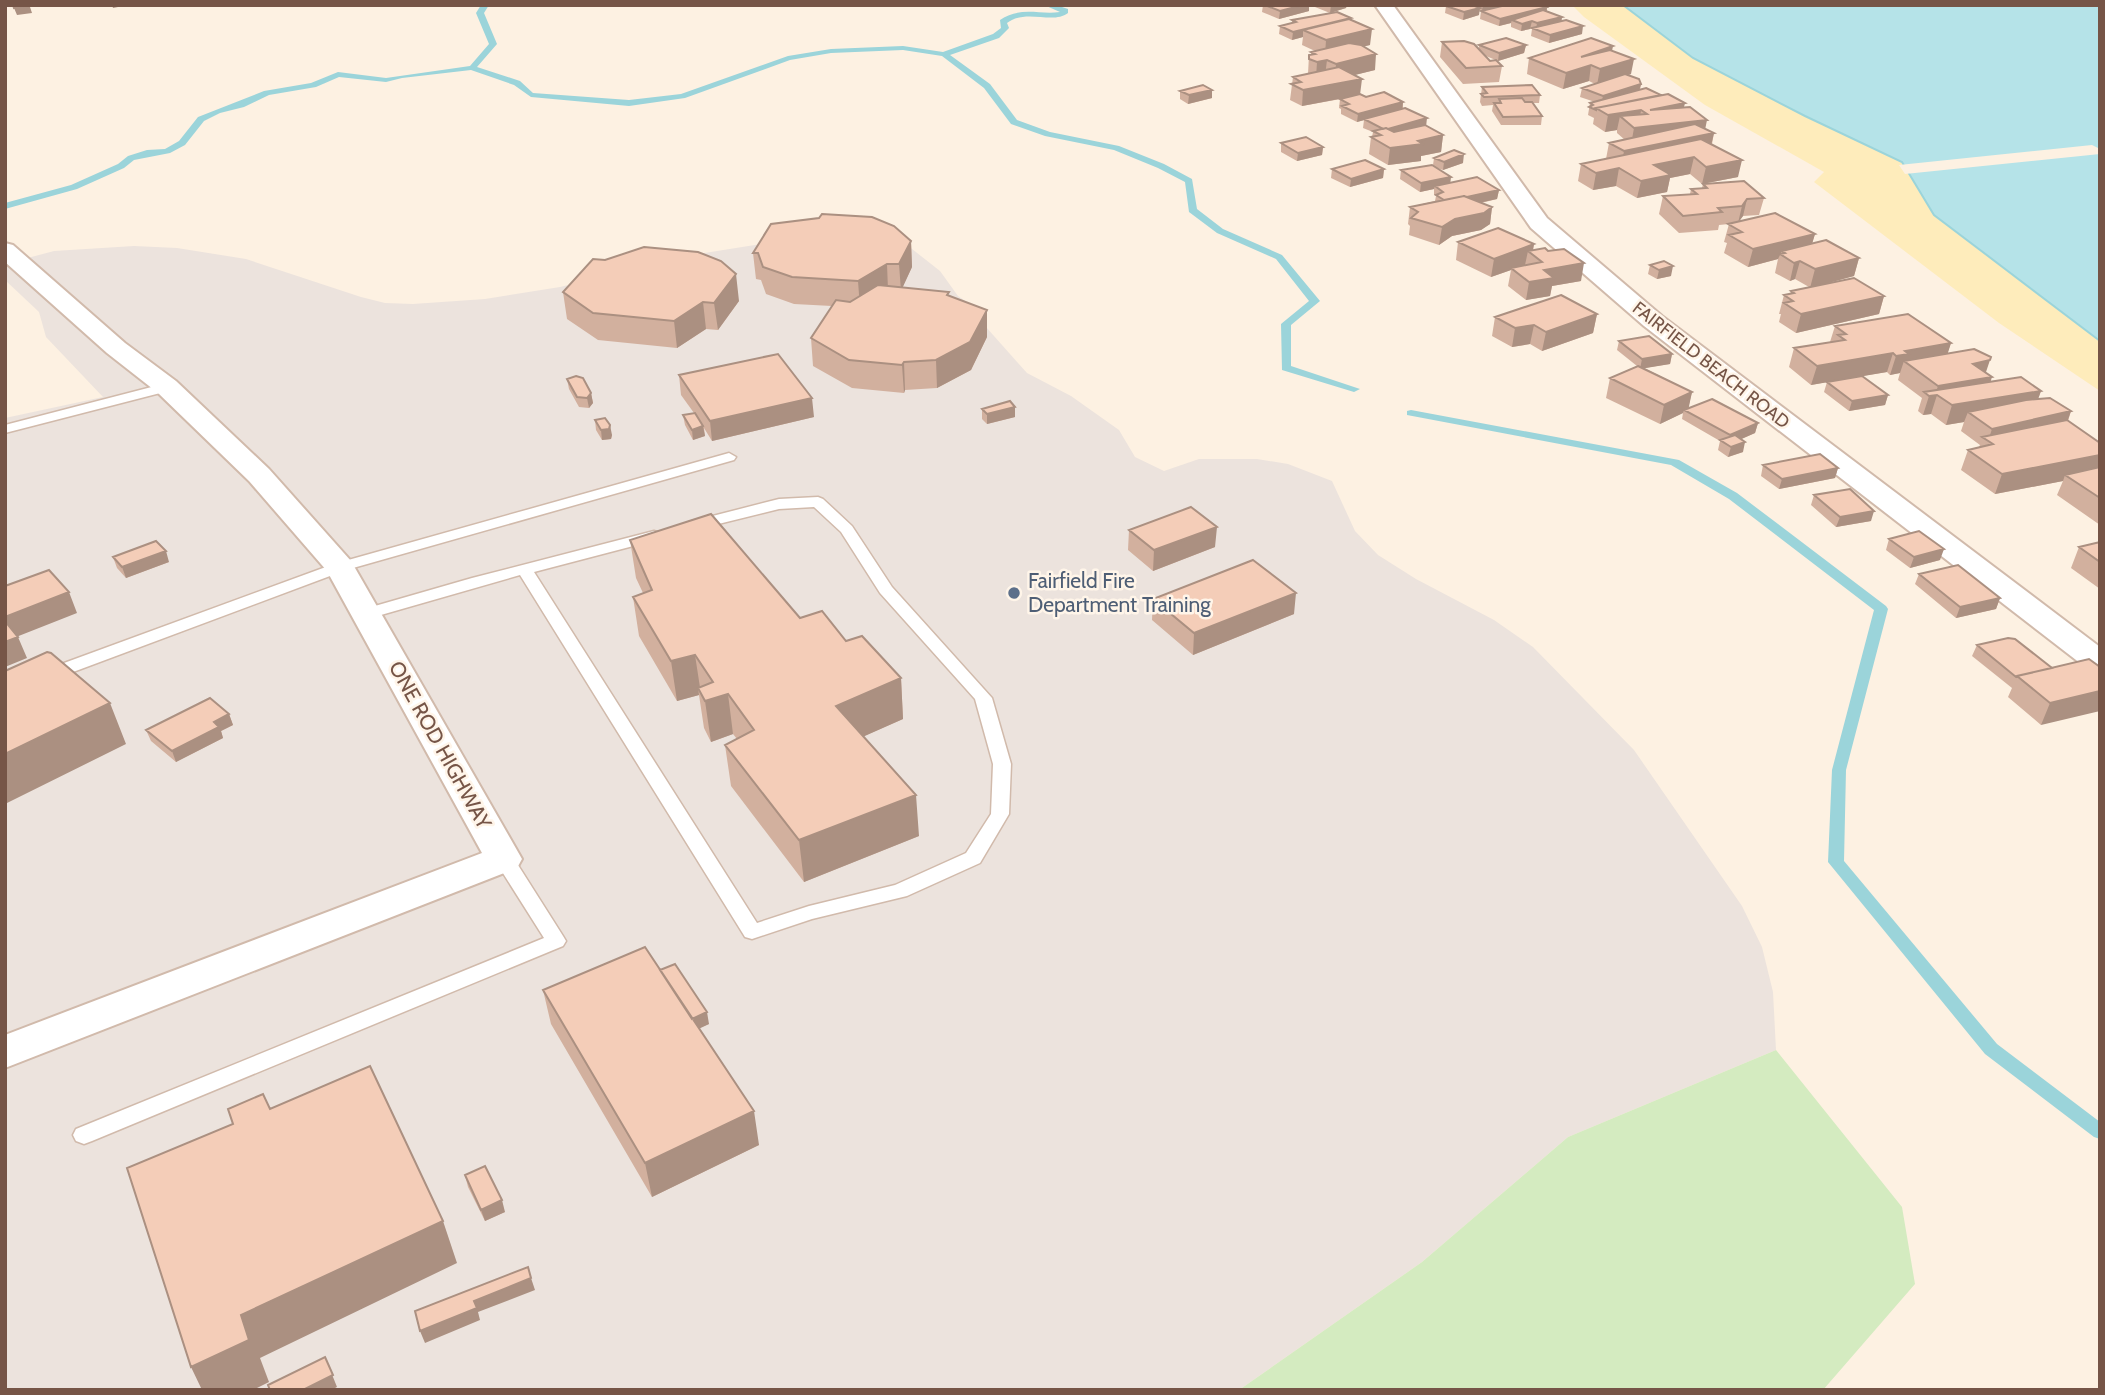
<svg xmlns="http://www.w3.org/2000/svg" width="2105" height="1395" viewBox="0 0 2105 1395" font-family="Cabin,sans-serif">
<style>
.industrial{fill:#ece3dd}
.green{fill:#d4ebc0}
.sand{fill:#feecbb}
.water{fill:#b5e3e8;stroke:#9bd4da;stroke-width:2}
.pier{fill:#fdf1e2}
.lines{fill:none;stroke-linecap:round;stroke-linejoin:round}
.stream{fill:#9bd4da;fill-rule:evenodd}
.lane-casing{stroke:#d1baab;stroke-width:3}
.street-casing{stroke:#d1baab;stroke-width:4}
.lane{fill:#fff;fill-rule:evenodd}
.street{fill:#fff;fill-rule:evenodd}
.wall{fill:#d2b09e}
.shaded-wall{fill:#ab9081}
.building{fill:#f4cdb8;stroke:#ab9081;stroke-width:2}
.service-dot{fill:#5c6f8a;stroke:#fff5e9;stroke-width:2.5}
.labels{text-anchor:middle;stroke-width:5;stroke-linejoin:round;paint-order:stroke}
.far-street-label{font-size:18px;fill:#765547;stroke:#fff5e9}
.service-label{font-size:21px;fill:#4e5e75;stroke:#fff5e9;text-anchor:start}
.street-label{font-size:21px;fill:#765547;stroke:#fff5e9}
</style>
<rect width="100%" height="100%" fill="#fdf1e2"/>
<path class="industrial" d="M761 244 907 245 940 271 958 296 976 308 978 318 1027 373 1071 396 1119 430 1135 457 1164 471 1199 459H1257L1288 464 1332 481 1355 531 1378 555 1416 579 1494 620 1533 647 1634 750 1742 906 1762 947 1773 992 1776 1050 1568 1137 1422 1262 1239 1390H5V418L103 397 46 337 39 312 5 280V264L54 251 134 246 177 248 246 259 361 297 385 303 413 304 485 299 560 287 692 255Z"/>
<path class="green" d="M1776 1050 1902 1207 1915 1284 1823 1390H1239L1422 1262 1568 1137Z"/>
<path class="sand" d="M1572 5H1623L1693 58 1805 116 1902 162 1934 215 2100 341V391L1999 323 1814 182 1824 172 1705 105 1584 17Z"/>
<path class="water" d="M1623 5H2100V341L1934 215 1902 162 1805 116 1693 58Z"/>
<path class="pier" d="M2092 145 2100 149V154L1905 174 1899 165Z"/>
<g class="lines">
<path class="stream" d="M481 5H489L484 13 497 44 477 67 520 81 533 93 629 100 681 94 788 56 831 49 903 46 943 52 993 34 1001 28 1000 20C1020 6 1039 15 1060 12L1044 5H1056L1068 9V13C1052 25 1027 8 1007 23L1009 28 999 38 950 55 990 84 1017 120 1050 132 1119 146 1164 164 1192 179 1197 209 1223 229 1282 255 1320 301 1291 325V366L1360 389 1354 392 1282 370 1281 324 1309 301 1276 259 1217 233 1189 212 1185 182 1158 168 1114 150 1045 136 1011 124 984 88 942 56 903 50 831 53 790 60 685 98 629 106 531 97 514 85 471 70 402 78 386 82 339 77 316 87 269 95 244 107 220 113 204 121 185 145 170 153 134 160 124 168 77 189 5 209V203L71 185 118 164 128 156 147 150 165 149 179 141 198 117 264 91 311 83 338 72 386 78 470 66 489 44 476 13Z
M1411 410 1679 460 1737 493 1886 606 1888 609 1846 770 1844 861 1997 1044 2100 1122V1139L2094 1137 1985 1054 1828 862 1832 770 1874 610 1729 499 1671 465 1407 415V411Z"/>
<defs>
<path id="lane" d="M167 383 174 387 172 390 5 433V425Z
M729 453 736 457 734 460 346 570 57 678 5 700V688L45 670 334 564Z
M818 497 823 499 852 526 892 587 992 698 1011 764 1009 814 980 863 907 896 812 919 752 939 745 937 520 575 367 619 359 614 361 610 472 578 654 531 660 533 662 536 660 539 534 572 757 923 809 906 895 885 966 853 991 814 993 764 975 699 880 593 841 532 814 507 779 509 694 530 686 525 689 522 779 499Z
M504 852 511 854 563 936 566 941 563 946 92 1141 84 1144 76 1141 73 1135 76 1129 544 938 494 859 497 854Z"/>
<path id="street" d="M1375 5H1393L1547 218 1662 316 2100 647V673L2089 670 1644 326 1531 228Z
M5 243 13 245 125 343 176 381 269 469 351 561 522 859 517 868 5 1068V1035L482 853 327 571 249 481 158 393 107 353 5 262Z"/>
</defs>
<use href="#lane" class="lane-casing"/>
<use href="#street" class="street-casing"/>
<use href="#lane" class="lane"/>
<use href="#street" class="street"/>
</g>
<path class="wall" d="M1263 5H1309V11L1279 19 1262 12Z
M1315 5H1347L1346 8 1330 13 1315 7Z
M1544 5 1547 7V11L1562 17 1561 21 1582 34 1549 43 1531 36 1532 29H1530L1521 31 1511 27V23L1499 26 1480 19 1481 11 1497 7H1496L1482 11 1479 10V15L1463 20 1445 13 1446 6 1447 5Z
M1292 20H1351L1370 45 1364 46 1375 70 1354 75 1360 94 1366 97 1403 102V109L1426 126 1443 135 1441 152 1421 156V161L1388 165 1369 154 1371 137H1372L1373 132 1363 128 1364 120 1357 122 1341 114V109L1339 108 1340 99 1346 98 1302 106 1290 100 1293 77 1308 74 1309 55H1311V52L1315 51 1302 45 1303 37 1292 40 1279 34 1280 26 1292 23Z
M1442 42 1479 49V45H1526L1524 53 1498 61 1486 56 1490 61 1502 66 1499 82 1463 84 1440 57Z
M1612 50 1631 74 1628 75 1641 84 1640 90 1684 107 1705 129 1714 133 1712 144 1738 177 1702 184 1690 174 1670 178 1667 192 1637 198 1616 186 1593 190 1578 181 1581 164 1606 159 1609 143 1625 140 1617 133V130L1605 132 1593 124 1594 118 1588 115 1590 103 1595 102 1580 97 1582 88 1595 84 1589 81 1563 89 1527 74 1529 58Z
M1482 87 1540 95 1539 103H1533L1542 116 1541 125H1501L1492 111 1493 105 1482 106 1480 102Z
M1212 90V98L1188 104 1180 99V91Z
M1281 143 1323 147 1322 155 1297 161 1281 152Z
M1434 158 1463 163 1443 170 1437 168 1450 183 1499 190 1497 199 1481 203 1492 207 1490 224 1481 230 1452 236 1439 245 1409 235 1410 226 1408 224 1410 207 1435 201 1436 196 1434 195V189L1420 192 1400 179 1401 170 1433 165Z
M1332 169H1384L1383 178 1350 187 1331 178Z
M1703 184 1764 198 1759 215 1743 216 1739 221 1815 234 1812 243 1859 258 1854 276 1820 285 1884 296 1879 314 1796 333 1779 322 1781 314H1779L1784 295 1790 294 1791 291 1809 287 1795 279 1790 281 1775 273 1778 259 1748 267 1724 253 1727 243 1724 242 1729 224 1719 225 1718 230 1679 233 1659 214 1663 196 1690 194 1691 189 1702 188Z
M911 241 912 267 902 288 949 296 987 337 971 370 937 388 905 390 904 393 852 388 813 366 811 338 832 306 794 304 766 294 761 280 756 279 753 253Z
M1458 242 1534 244 1533 250 1581 281 1552 286 1550 296 1526 300 1508 286 1511 270 1491 277 1456 260Z
M1650 265 1671 276 1657 279 1648 274Z
M563 292 739 301 718 330 706 329 677 348 598 340 567 319Z
M1597 314 1593 333 1542 351 1530 344 1512 347 1492 336 1495 317Z
M1835 326 1951 343 1947 354 1986 373 1991 381 2041 391 2038 399 2071 411 2068 421 2100 443V525L2057 495 2063 481 1995 494 1961 470 1968 450 1979 447 1980 445 1961 431 1964 422 1946 425 1931 414 1923 415 1918 411 1922 398 1898 380 1900 373 1890 375 1887 372 1862 376 1888 395 1885 405 1849 411 1824 392 1827 382 1811 385 1789 367 1794 348 1830 342Z
M1619 341 1672 354 1670 364 1644 368 1692 392 1688 408 1758 423 1755 433 1741 439 1743 452 1728 457 1718 450 1720 441 1682 419 1683 413 1660 424 1606 398 1610 378 1637 366 1617 350Z
M679 375 814 417 712 441 704 428 705 436 693 440 685 425 683 415 694 413 681 395Z
M567 379 591 393 593 403 589 408 579 407 569 389Z
M982 409 1015 417 987 424 982 419Z
M595 420 612 435 611 439 602 440 596 430Z
M1763 465 1838 468 1835 478 1779 489 1761 476Z
M1814 495 1871 521 1836 527 1811 505Z
M1129 530 1215 547 1153 571 1128 550Z
M1889 539 1940 560 1910 568 1886 550Z
M630 540 800 618 846 641 901 678 903 719 864 736 919 836 804 882 731 786 725 745 737 739 733 734 711 742 704 728 699 695 677 701 639 636 633 597 643 593 636 578Z
M2100 542V589L2071 568 2079 547Z
M113 557 169 562 126 578 117 568Z
M1919 574 2000 598 1996 609 1956 618 1915 584Z
M1153 599 1294 614 1193 655 1152 620Z
M1977 645 2052 668 2100 667 2041 725 2008 697 2012 688 1972 656Z
M229 714 233 725 221 731 223 738 176 762 151 741 146 730Z
M660 970 709 1024 699 1028 759 1145 652 1197 551 1024 543 990Z
M465 1175 505 1212 485 1221 468 1187Z"/>
<path class="shaded-wall" d="M27 5H39L30 7 32 13 17 15 14 8Z
M112 5H128L113 8Z
M1303 5H1309V11L1279 19 1280 11Z
M1331 5H1347L1346 8 1330 13Z
M1483 5H1496V7L1482 11Z
M1547 7 1546 14 1512 20 1511 23 1499 26 1500 19Z
M1480 8 1479 15 1463 20 1464 12Z
M1562 17 1561 25 1536 30 1537 23Z
M1351 18 1350 26 1303 30V37L1292 40 1293 32Z
M1532 21 1530 29 1521 31 1522 24Z
M1583 26 1582 34 1549 43 1550 35Z
M1372 29 1370 45 1325 56 1326 40Z
M1526 45 1524 53 1498 61 1499 53Z
M1613 46 1610 61 1591 65 1589 81 1563 89 1566 73 1581 57Z
M1376 54 1375 70 1335 80 1336 64Z
M1634 59 1631 74 1597 85 1600 69Z
M1327 60 1325 76 1316 78 1317 62Z
M1362 79 1360 95 1302 106 1303 90Z
M1641 84 1639 92 1601 105 1603 96Z
M1212 90V98L1188 104 1189 95Z
M1665 97 1641 111 1638 126 1620 116 1617 130 1605 132 1608 115Z
M1403 102 1402 110 1357 122 1358 114Z
M1685 103 1681 119 1650 110Z
M1427 118 1426 127 1385 138 1386 130Z
M1707 120 1704 135 1714 133 1710 150 1621 168 1624 151 1631 145 1634 128Z
M1443 135 1441 152 1421 156V161L1388 165 1390 148Z
M1323 147 1322 155 1297 161 1298 153Z
M1464 154 1463 163 1443 170 1444 162Z
M1694 157 1690 174 1670 178 1667 192 1637 198 1641 181 1654 165Z
M1742 160 1738 177 1702 184 1706 167Z
M1619 168 1616 186 1593 190 1596 173Z
M1384 169 1383 178 1350 187 1351 179Z
M1451 177 1450 186H1435L1434 189 1420 192 1421 183Z
M1499 190 1497 199 1446 210 1448 202Z
M1747 199 1743 216 1738 223 1742 206Z
M1492 207 1490 224 1481 230 1452 236 1439 245 1442 227 1455 219Z
M1815 234 1810 251 1785 253 1782 251 1778 259 1748 267 1753 249Z
M911 241 912 267 901 291 899 264Z
M1534 244 1532 255 1528 251 1525 265 1513 269 1511 268V270L1491 277 1494 259Z
M1859 258 1854 276 1810 288 1815 269Z
M1800 261 1795 279 1790 281 1794 263Z
M1584 263 1581 281 1552 286 1550 296 1526 300 1529 282 1544 270Z
M887 264 888 290 860 308 858 281Z
M1673 266 1671 276 1657 279 1659 270Z
M736 274 739 301 718 330 714 303Z
M1884 296 1879 314 1796 333 1801 314Z
M703 302 706 329 677 348 674 321Z
M987 310V337L971 370 937 388 936 360Z
M1597 314 1593 333 1542 351 1546 332Z
M1534 325 1530 344 1512 347 1515 328Z
M1951 343 1945 362 1904 361 1900 373 1890 375 1896 356 1905 351Z
M1893 353 1887 372 1811 385 1817 366Z
M1672 354 1670 364 1640 369 1642 359Z
M1990 360 1984 378 1992 377 1986 396 1937 395 1931 414 1923 415 1929 396 1935 395 1938 386 1973 364Z
M904 362 905 390 904 393 902 365Z
M2041 391 2034 410 1968 412 1964 422 1946 425 1952 405Z
M1692 392 1688 411 1684 410 1683 413 1660 424 1664 405Z
M591 393 593 403 589 408 587 398Z
M1888 395 1885 405 1849 411 1852 401Z
M812 398 814 417 712 441 710 421Z
M1015 407V417L987 424V414Z
M2071 411 2064 431 1993 444 1988 441 1992 429Z
M1758 423 1755 433 1728 445 1730 435Z
M610 425 612 435 611 439 602 440 601 430Z
M703 426 705 436 693 440 692 430Z
M1745 442 1743 452 1728 457 1731 447Z
M2100 455V473L2065 475 2063 481 1995 494 2002 474Z
M1838 468 1835 478 1779 489 1782 479Z
M1874 511 1871 521 1836 527 1840 517Z
M1217 527 1215 547 1153 571 1154 550Z
M1944 549 1940 560 1910 568 1914 557Z
M166 551 169 562 126 578 122 567Z
M69 592 77 613 11 639 5 625V617Z
M1296 593 1294 614 1193 655 1194 633Z
M2000 598 1996 609 1956 618 1960 607Z
M18 637 27 658 5 667V642Z
M695 655 701 694 698 688 699 695 677 701 671 661Z
M901 678 903 719 840 747 836 706Z
M2100 691V711L2041 725 2050 703Z
M728 694 733 734 711 742 705 701Z
M110 703 126 744 5 804V754Z
M229 714 233 725 221 731 223 738 176 762 172 751 214 722Z
M916 795 919 836 804 882 799 840Z
M707 1012 709 1024 688 1034 686 1022Z
M754 1111 759 1145 652 1197 645 1163Z
M502 1200 505 1212 485 1221 481 1210Z
M443 1221 457 1263 260 1358 269 1382 253 1390H202L191 1367 241 1315Z
M531 1278 535 1290 478 1312 474 1301Z
M477 1308 480 1320 425 1343 420 1331Z
M325 1357 337 1387 331 1390H303Z"/>
<path class="building" d="M13 5H29L14 8Z
M1265 5H1303L1280 11Z
M1447 5H1472L1480 8 1464 12 1446 6Z
M1506 5H1544L1547 7 1500 19 1481 11Z
M1543 10 1562 17 1537 23 1532 21 1522 24 1512 20Z
M1337 12 1351 18 1293 32 1280 26 1296 22 1292 20Z
M1349 19 1372 29 1326 40 1303 30Z
M1566 20 1583 26 1550 35 1532 28Z
M1506 38 1526 45 1499 53 1479 45Z
M1591 38 1613 46 1581 57 1610 50 1634 59 1600 69 1591 65 1566 73 1529 58Z
M1464 41 1474 44 1490 61 1496 60 1502 66 1466 68 1442 42Z
M1349 43 1361 45 1376 54 1336 64 1327 60 1317 62 1309 59V55L1315 54 1311 52Z
M1339 67 1362 79 1303 90 1291 84 1301 82 1293 77Z
M1625 74 1639 79 1641 84 1603 96 1582 88Z
M1203 85 1212 90 1189 95 1180 91Z
M1532 85 1540 95 1484 97 1481 94 1487 93 1482 87Z
M1646 88 1661 95 1596 108V110L1589 107 1593 105 1590 103Z
M1384 92 1403 102 1358 114 1342 106 1349 104 1340 99 1360 94 1366 97Z
M1668 94 1685 103 1650 110 1690 107 1707 120 1634 128 1620 116 1647 114 1641 110 1608 115 1596 108Z
M1522 98 1525 102H1532L1542 116 1503 117 1494 103H1501L1499 99Z
M1405 108 1427 118 1388 129 1386 128 1383 129 1364 119Z
M1695 124 1714 133 1624 151 1609 143Z
M1425 125 1443 135 1418 141 1423 144 1390 148 1371 137 1381 135 1373 131 1386 128 1394 132Z
M1306 137 1323 147 1298 153 1281 143Z
M1701 139 1742 160 1706 167 1694 157 1654 165 1671 175 1641 181 1619 168 1596 173 1581 164Z
M1454 150 1464 154 1444 162 1434 158Z
M1365 160 1384 169 1351 179 1332 169Z
M1432 165 1451 177 1421 183 1401 170Z
M1477 177 1499 190 1467 197 1464 196 1444 200 1436 195 1443 192 1435 186Z
M1744 181 1764 198 1747 199 1742 206 1718 208 1722 212 1683 216 1663 196 1697 194 1691 189 1707 188 1703 184Z
M1464 196 1492 207 1484 213 1455 219 1442 227 1411 218 1418 212 1410 207Z
M1775 213 1815 234 1753 249 1729 235 1742 232 1728 224Z
M822 214 872 217 894 226 911 241 899 264H887L858 281 792 277 763 267 758 253H753L771 224 819 218Z
M1498 228 1534 244 1494 259 1458 242Z
M1826 240 1859 258 1815 269 1800 261 1794 263 1780 254 1785 253 1782 251Z
M644 247 698 252 721 261 736 274 714 303 703 302 674 321 593 313 563 292 593 259 605 260Z
M1545 248 1548 251 1564 249 1584 263 1544 270 1554 278 1529 282 1511 268 1542 262 1528 251Z
M1664 261 1673 266 1659 270 1650 265Z
M1854 278 1884 296 1801 314 1784 303 1793 301 1784 295 1794 293 1791 291Z
M878 285 949 292 947 295 987 310 970 342 936 360 904 362 902 365 849 360 811 338 836 300 850 302Z
M1561 295 1597 314 1546 332 1534 325 1515 328 1495 317Z
M1908 314 1951 343 1905 351 1909 354 1896 356 1893 353 1817 366 1794 348 1845 340 1838 335 1846 334 1835 326Z
M1649 336 1672 354 1642 359 1619 341Z
M1974 349 1991 357 1990 360 1973 364 1992 377 1938 386 1904 361Z
M778 354 812 398 710 421 679 375Z
M1638 366 1692 392 1664 405 1610 378Z
M576 376 583 378 591 393 587 398 577 397 567 379Z
M1862 376 1888 395 1852 401 1827 382Z
M2021 377 2041 391 1952 405 1937 395 1929 396 1924 392Z
M2050 398 2071 411 1992 429 1968 412 2026 400Z
M1712 399 1758 423 1730 435 1684 410Z
M1010 401 1015 407 987 414 982 409Z
M695 413 703 426 692 430 683 415Z
M605 418 610 425 609 429 601 430 595 420Z
M2067 420 2100 443V455L2002 474 1968 450 1993 444 1982 437Z
M1735 435 1745 442 1731 447 1720 440Z
M1820 454 1838 468 1782 479 1763 465Z
M2100 467V498L2065 475Z
M1850 489 1874 511 1840 517 1814 495Z
M1191 507 1217 527 1154 550 1129 530Z
M711 514 800 618 822 611 846 641 862 636 901 678 836 706 916 795 799 840 725 745 754 730 728 694 705 701 698 688 713 682 695 655 671 661 633 597 652 590 630 540Z
M1919 531 1944 549 1914 557 1889 539Z
M156 541 166 551 122 567 113 557Z
M2100 542V562L2079 547Z
M1253 560 1296 593 1194 633 1153 599Z
M1958 565 2000 598 1960 607 1919 574Z
M49 570 69 592 5 617V586Z
M5 621 18 637 5 642Z
M2008 638 2015 639 2052 668 2017 676 2016 677 1977 645Z
M47 652 51 653 110 703 5 754V671Z
M2089 659 2100 667V691L2050 703 2017 676Z
M210 698 229 714 214 722 219 727 172 751 146 730Z
M645 947 754 1111 645 1163 543 990Z
M675 964 707 1012 692 1019 660 970Z
M370 1066 443 1221 241 1315 249 1340 191 1367 127 1168 233 1124 228 1109 263 1094 270 1109Z
M485 1166 502 1200 481 1210 465 1175Z
M528 1267 531 1278 474 1301 477 1308 420 1331 415 1311Z
M325 1357 333 1375 303 1390H270L268 1385Z"/>
<circle class="service-dot" cx="1014" cy="593" r="7"/>
<g class="labels">
<g class="far-street-label">
<text transform="translate(1711 365) rotate(38)" y="6">FAIRFIELD BEACH ROAD</text>
</g>
<g class="service-label">
<text x="1028" y="588">Fairfield Fire<tspan x="1028" dy="24">Department Training</tspan></text>
</g>
<g class="street-label">
<text transform="translate(440 745) rotate(61)" y="7">ONE ROD HIGHWAY</text>
</g>
</g>
<rect width="2105" height="1395" fill="none" stroke="#765547" stroke-width="14"/>
</svg>
